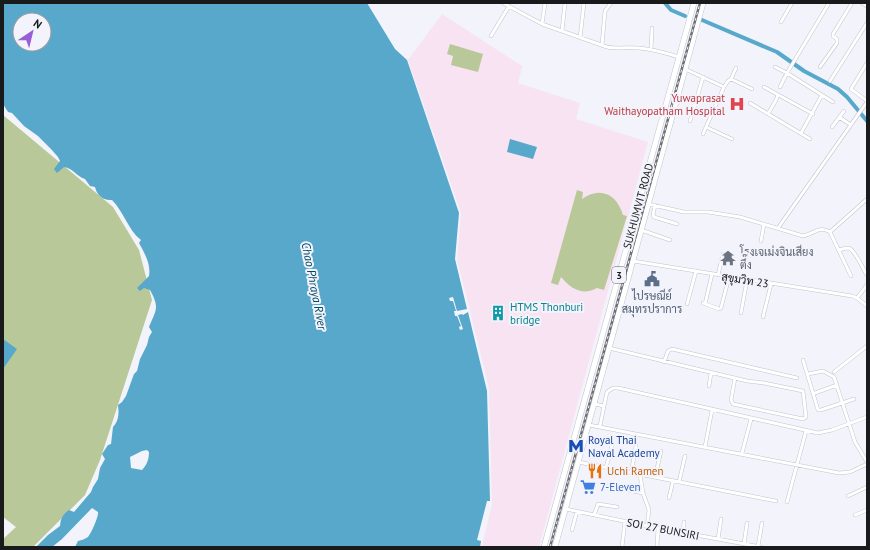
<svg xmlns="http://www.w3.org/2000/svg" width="870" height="550" viewBox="0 0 870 550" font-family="'PT Sans',Sarabun,sans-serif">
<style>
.education{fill:#f8e3f2}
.green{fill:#b9c899}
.water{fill:#57a8cb;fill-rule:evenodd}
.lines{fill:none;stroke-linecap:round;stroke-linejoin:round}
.canal{stroke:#57a8cb;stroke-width:4}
.street-casing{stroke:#c2c3cb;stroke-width:4}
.highway-casing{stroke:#c2c3cb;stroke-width:6}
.street{stroke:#fff;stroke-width:3}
.highway{stroke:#fff;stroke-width:5}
.rail-casing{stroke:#6d6e73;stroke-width:2.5}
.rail{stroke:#f2f3fb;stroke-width:1;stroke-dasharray:3;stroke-linecap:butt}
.labels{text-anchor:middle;stroke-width:4;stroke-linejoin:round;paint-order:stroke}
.shield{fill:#f2f3fb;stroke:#5a5b5f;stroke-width:1}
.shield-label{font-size:10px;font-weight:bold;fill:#191a1c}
.health-label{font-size:11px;fill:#be3a42;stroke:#f2f3fb;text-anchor:end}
.street-label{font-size:11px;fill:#191a1c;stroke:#f2f3fb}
.worship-label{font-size:11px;fill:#5b616d;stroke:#f2f3fb;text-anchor:start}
.service-label{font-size:11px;fill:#4e5e75;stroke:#f2f3fb}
.culture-label{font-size:11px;fill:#0d838f;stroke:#f2f3fb;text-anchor:start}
.transit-label{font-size:11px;fill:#164399;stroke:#f2f3fb;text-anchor:start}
.food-label{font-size:11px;fill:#c56008;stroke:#f2f3fb;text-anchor:start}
.shop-label{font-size:11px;fill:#366cbe;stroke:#f2f3fb;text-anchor:start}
.water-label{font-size:12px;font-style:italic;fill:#034b63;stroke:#f2f3fb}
</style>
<rect width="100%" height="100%" fill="#f2f3fb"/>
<path class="education" d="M442 14 522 66 523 64 518 83 580 103 576 119 648 142 539 547H482L492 504 489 388 457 259 461 213 408 60Z"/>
<path class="green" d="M450 44 483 54 478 72 451 65 453 56 447 54Z
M3 115 113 207 139 250 152 300 100 460 85 495 33 547H3V539L16 527 3 517Z
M577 190 583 192 582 199C600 186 617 194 623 215L627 216 604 290 597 288C583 296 571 289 561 277L558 285 551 283Z"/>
<path class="water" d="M3 3H367L395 49 407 60 459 213 455 259 467 309 457 311 453 297 449 298 450 301H453L456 311H454L455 316H457L461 326 459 327 460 330 463 329 458 315 462 314 463 315 468 312 487 391 490 501H487L477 540 481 541 480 547H75L78 541C82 540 85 539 88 537 91 534 99 516 98 512L92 508 62 539 52 547H36L48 535 60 526C61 518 62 515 69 510L74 512 91 492 93 487 98 479 100 468 105 459 102 454 108 445 111 444 113 427C119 421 119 412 118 405L122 402 126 396 134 374 137 371 140 359 147 345 149 337 152 332 149 327C156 310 160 308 150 290L144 288 140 291 137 288 149 276C151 264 145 254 139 243L141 240C128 230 124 212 112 200 103 201 97 195 95 187L90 186 85 179C76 176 73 168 64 167L57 173 54 169 60 161 58 157 51 149 38 136 24 126 12 113 8 112 3 104ZM20 20H44V44H20ZM147 450 149 452C149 459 147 465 142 470L131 468 130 457 142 451Z
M510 139 537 147 533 159 507 152Z
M3 339 17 349 3 369Z"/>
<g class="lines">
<path class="canal" d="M665 3 671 10 685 16
M702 20 777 52 804 71 838 89 847 97 867 121"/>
<defs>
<path id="street" d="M503 3 542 24 607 47C618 49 628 47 639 48 653 49 666 53 679 57
M862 3 867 6
M781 22 792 3
M542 24 545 3
M562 31 565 3
M491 36 509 6
M580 38 584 3
M602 45 605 11 611 3
M651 50 652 28
M867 63 851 89 867 101
M775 67 787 73 833 102
M820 67 837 43V39L833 36V34L852 3
M685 69 724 87 728 81 731 79 752 89
M731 79 736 68
M830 81 867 23
M724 87 706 127 732 139
M764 87 813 114
M780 87 787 73 829 3
M750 103 810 139
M768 114 776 100 778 95
M839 117 851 125
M690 121 703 77
M832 127 844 111
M801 133 822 95
M703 134 706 127
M648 204 684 212H708L740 217 803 236C814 234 819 225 830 232L851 276
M655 205 653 215 654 217 677 224
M778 228 867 102
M641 230 670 240
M830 232 867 199
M761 241 764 224
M839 250C842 249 846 248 849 248 855 250 863 269 867 275
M633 261 852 296 857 298 867 306
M718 275 723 254
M857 298 867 285
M703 303 719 309 721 308 729 277
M687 304 696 271
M705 304 712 274
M741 313 747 280
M763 317 771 284
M609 348 747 381 764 383 803 391 806 417 803 419 733 404 731 400 735 378
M803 360 818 410H821L854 399
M664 362 668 351 672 349 797 378
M834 372 867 346
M808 374 823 371 834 377 855 442 867 462
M709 386 711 373
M815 393 837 385
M595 404 604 406 607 392 613 388H618L818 433 832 430 867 417
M589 425 839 473 850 472 867 464
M600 426 604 406
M705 447 712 410
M742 453 751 419
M578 462 776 501
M606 468 612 445
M631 473 636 446
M640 475 643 493 649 510 647 526
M655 477 661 451
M679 482 685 456
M603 485 643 493
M848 496 867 487
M669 498 673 481
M787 502 806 431
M566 509 647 526 761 547
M594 515 598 504 617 507
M855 515 867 510
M572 530 577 511
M683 532 684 522
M718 539 721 519
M744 544 747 523
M758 546 762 523
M622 547 625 521
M657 547 658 528"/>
<path id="highway" d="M544 547 694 3
M555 547 703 3"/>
</defs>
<use href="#street" class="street-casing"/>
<use href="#highway" class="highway-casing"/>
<use href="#street" class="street"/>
<use href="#highway" class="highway"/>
<defs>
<path id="rail" d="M550 547 700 3"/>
</defs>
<use href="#rail" class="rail-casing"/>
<use href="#rail" class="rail"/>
</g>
<defs>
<symbol id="hospital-bare" viewBox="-9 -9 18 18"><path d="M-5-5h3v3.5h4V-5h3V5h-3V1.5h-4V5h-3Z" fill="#e0444e" stroke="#f2f3fb" stroke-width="2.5" paint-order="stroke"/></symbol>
<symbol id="temple-bare" viewBox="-9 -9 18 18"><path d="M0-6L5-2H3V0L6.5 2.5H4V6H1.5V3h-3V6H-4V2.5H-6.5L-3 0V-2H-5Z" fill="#6b7280" stroke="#f2f3fb" stroke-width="2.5" paint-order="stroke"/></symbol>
<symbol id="civic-bare" viewBox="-9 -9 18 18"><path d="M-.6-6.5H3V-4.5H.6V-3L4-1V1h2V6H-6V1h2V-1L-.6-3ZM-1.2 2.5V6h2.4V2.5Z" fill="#5c6f8a" stroke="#f2f3fb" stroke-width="2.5" paint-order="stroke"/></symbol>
<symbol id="building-bare" viewBox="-9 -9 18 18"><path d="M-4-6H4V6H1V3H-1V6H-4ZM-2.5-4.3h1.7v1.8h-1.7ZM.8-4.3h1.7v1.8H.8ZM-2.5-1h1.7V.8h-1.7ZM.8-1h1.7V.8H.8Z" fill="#0f9aa8" stroke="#f2f3fb" stroke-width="2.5" paint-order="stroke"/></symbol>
<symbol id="metro-bare" viewBox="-9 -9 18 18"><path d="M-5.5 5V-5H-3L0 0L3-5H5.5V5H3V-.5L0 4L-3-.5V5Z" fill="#1a4fb4" stroke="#f2f3fb" stroke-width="2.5" paint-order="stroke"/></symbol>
<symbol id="restaurant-bare" viewBox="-9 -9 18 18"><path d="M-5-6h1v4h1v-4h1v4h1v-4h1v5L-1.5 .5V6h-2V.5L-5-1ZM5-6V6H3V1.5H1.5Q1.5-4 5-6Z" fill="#e8710a" stroke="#f2f3fb" stroke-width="2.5" paint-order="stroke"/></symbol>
<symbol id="supermarket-bare" viewBox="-9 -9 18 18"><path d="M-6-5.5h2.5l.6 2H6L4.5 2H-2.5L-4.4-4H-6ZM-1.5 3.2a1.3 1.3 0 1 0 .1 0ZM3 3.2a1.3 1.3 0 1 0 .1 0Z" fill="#3f7fe0" stroke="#f2f3fb" stroke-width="2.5" paint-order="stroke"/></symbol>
</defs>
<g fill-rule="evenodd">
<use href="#hospital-bare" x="726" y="93" width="22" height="22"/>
<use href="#temple-bare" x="717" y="247" width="22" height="22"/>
<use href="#civic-bare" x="641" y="268" width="22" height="22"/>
<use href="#building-bare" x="487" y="302" width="22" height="22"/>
<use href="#metro-bare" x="565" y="435" width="22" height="22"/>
<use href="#restaurant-bare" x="584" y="460" width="22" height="22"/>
<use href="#supermarket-bare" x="577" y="476" width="22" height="22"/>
</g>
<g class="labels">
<rect class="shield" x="612" y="267" width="14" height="16" rx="3"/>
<g class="shield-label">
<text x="619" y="279">3</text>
</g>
<g class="health-label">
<text x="725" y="102">Yuwaprasat<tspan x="725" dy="13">Waithayopatham Hospital</tspan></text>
</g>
<g class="street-label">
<text transform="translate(638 206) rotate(-75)" y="4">SUKHUMVIT ROAD</text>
<text transform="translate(745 280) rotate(9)" y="4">สุขุมวิท 23</text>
<text transform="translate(663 529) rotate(11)" y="4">SOI 27 BUNSIRI</text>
</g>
<g class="worship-label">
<text x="740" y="256">โรงเจเม่งจินเสียง<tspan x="740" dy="13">ตึ๊ง</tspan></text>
</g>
<g class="service-label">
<text x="652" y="300">ไปรษณีย์<tspan x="652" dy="13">สมุทรปราการ</tspan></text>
</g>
<g class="culture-label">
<text x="510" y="311">HTMS Thonburi<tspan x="510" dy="13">bridge</tspan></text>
</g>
<g class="transit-label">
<text x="588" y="444">Royal Thai<tspan x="588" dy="13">Naval Academy</tspan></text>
</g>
<g class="food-label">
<text x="607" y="475">Uchi Ramen</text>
</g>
<g class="shop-label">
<text x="600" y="491">7-Eleven</text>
</g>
<g class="water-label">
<text transform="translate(314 286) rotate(79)" y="4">Chao Phraya River</text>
</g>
</g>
<rect width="870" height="550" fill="none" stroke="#191a1c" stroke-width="8"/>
<g transform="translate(32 32) rotate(35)"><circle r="19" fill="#f2f3fb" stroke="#9b9ca2"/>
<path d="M0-3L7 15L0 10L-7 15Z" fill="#995dd4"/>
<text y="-6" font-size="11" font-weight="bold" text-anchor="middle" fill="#191a1c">N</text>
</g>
</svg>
